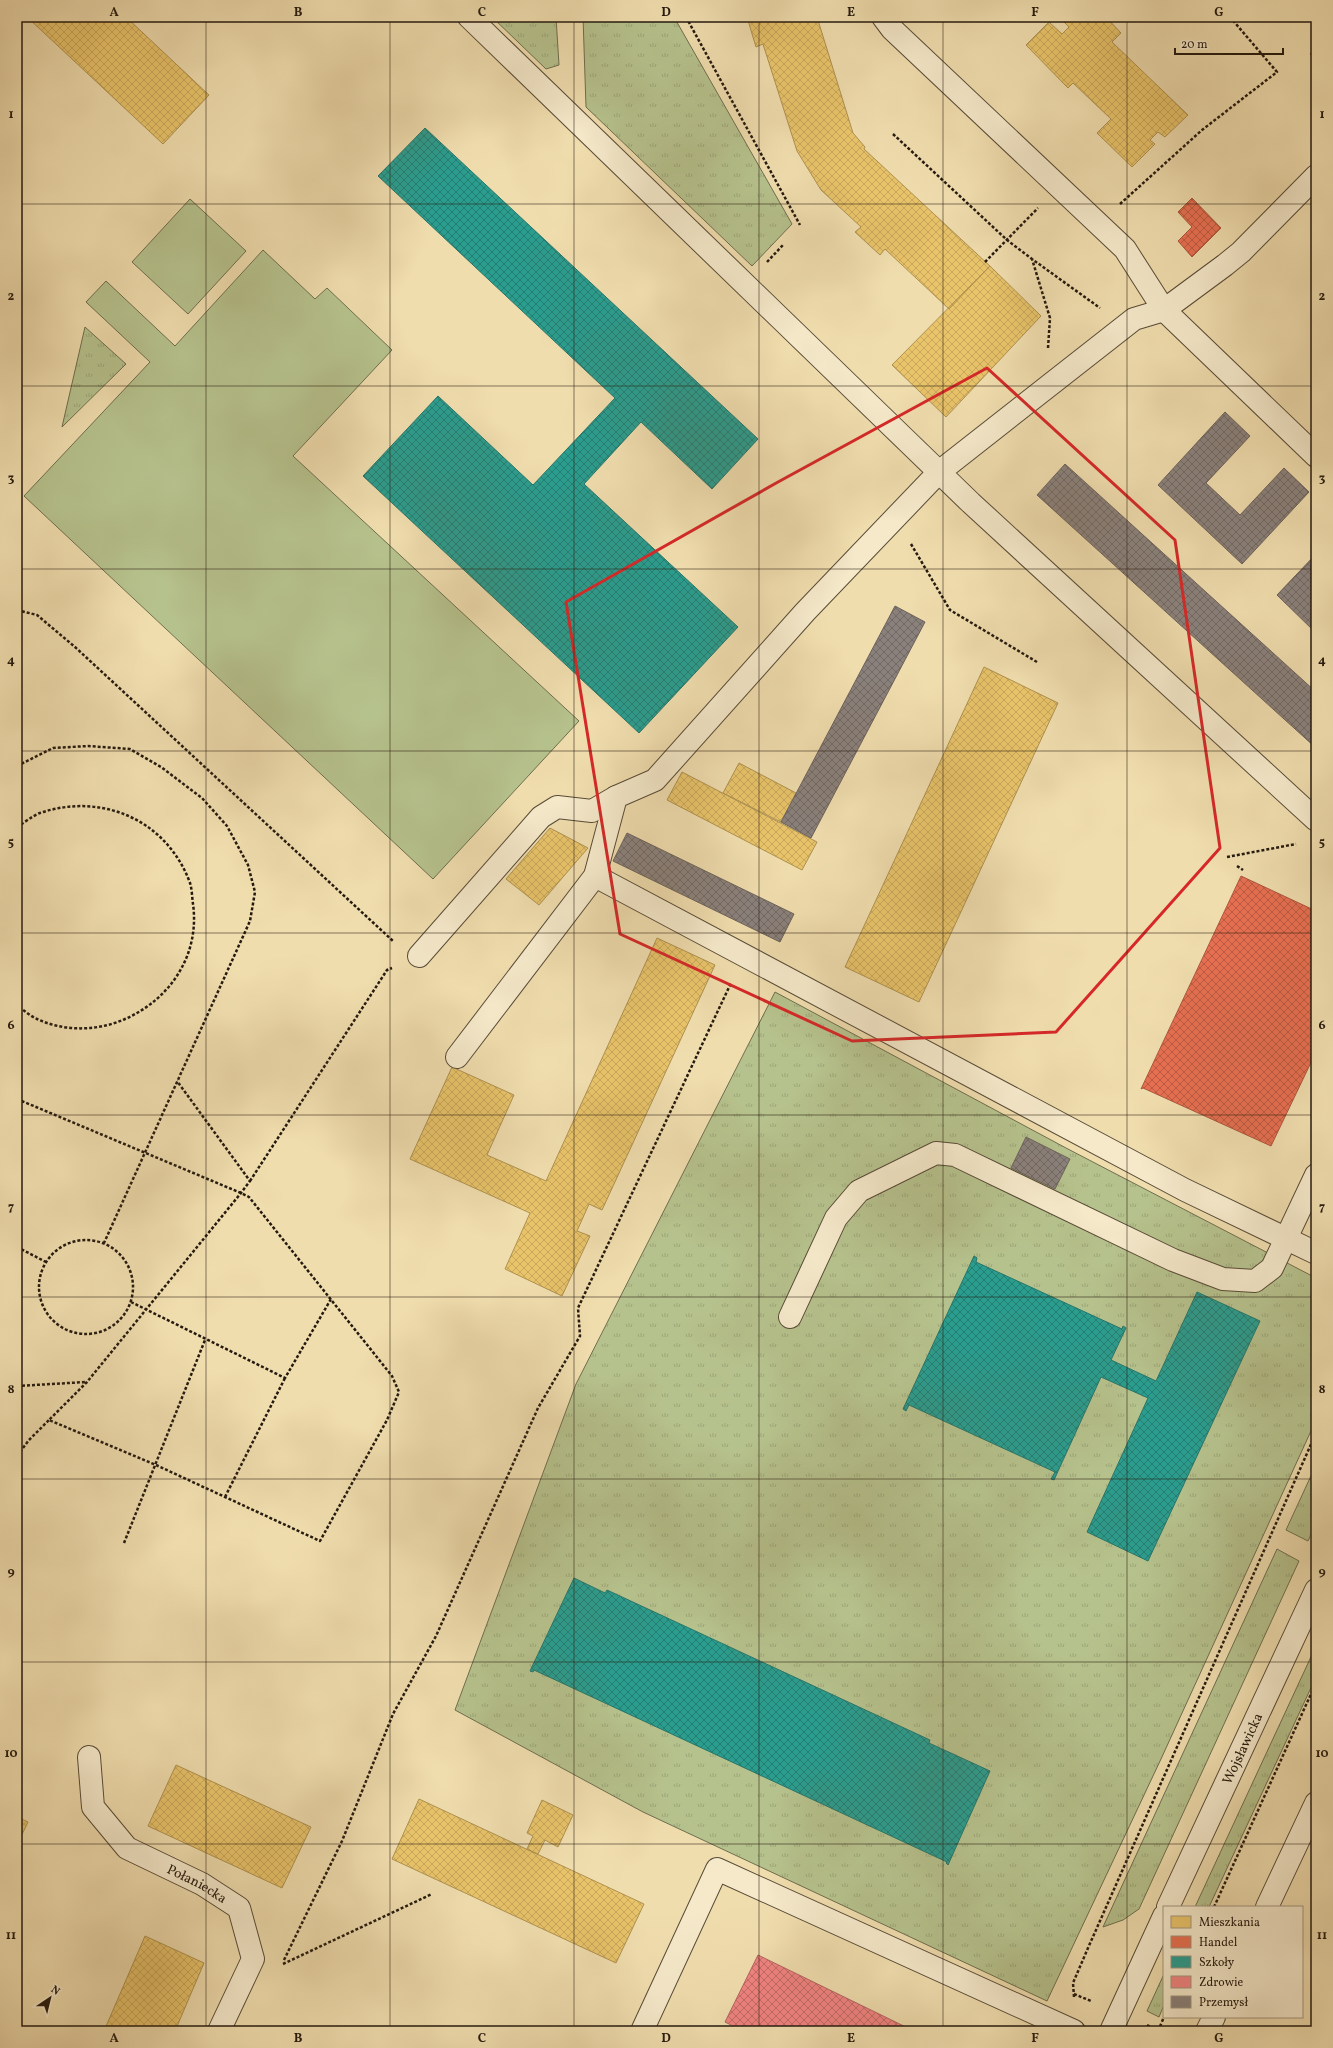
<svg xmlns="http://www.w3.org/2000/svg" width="1333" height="2048" viewBox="0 0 1333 2048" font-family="Vollkorn,serif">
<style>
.grass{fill:url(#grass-tufts);stroke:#6e6e4e}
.garden{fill:#b6c28d;stroke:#6e6e4e}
.homes{fill:url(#homes-cross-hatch);stroke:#ae914f}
.shops{fill:url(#shops-cross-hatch);stroke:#ad563d}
.schools{fill:url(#schools-cross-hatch);stroke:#287669}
.health{fill:url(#health-cross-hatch);stroke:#b46460}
.industry{fill:url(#industry-cross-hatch);stroke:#6c625b}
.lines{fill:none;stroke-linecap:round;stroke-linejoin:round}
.minor-casing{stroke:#584b37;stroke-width:24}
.path{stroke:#251a0f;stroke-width:2.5;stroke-dasharray:3 2;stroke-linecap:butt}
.minor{stroke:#f5e9ca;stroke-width:22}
.marked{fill:none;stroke:#d62828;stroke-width:3;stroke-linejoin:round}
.grid{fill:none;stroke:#251a0f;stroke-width:1;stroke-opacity:0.55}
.labels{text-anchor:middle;stroke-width:4;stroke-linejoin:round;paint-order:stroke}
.street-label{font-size:14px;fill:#251a0f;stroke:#f5e9ca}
.neatline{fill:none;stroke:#251a0f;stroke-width:1.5}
.grid-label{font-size:13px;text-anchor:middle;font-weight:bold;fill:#251a0f}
</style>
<defs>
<pattern id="grass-tufts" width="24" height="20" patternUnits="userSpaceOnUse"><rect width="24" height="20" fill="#b6c28d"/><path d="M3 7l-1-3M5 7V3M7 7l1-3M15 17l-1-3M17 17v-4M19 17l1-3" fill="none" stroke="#9ca678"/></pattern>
<pattern id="homes-cross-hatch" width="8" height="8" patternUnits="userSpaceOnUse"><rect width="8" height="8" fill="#e9c46a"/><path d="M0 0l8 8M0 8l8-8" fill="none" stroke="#c8a85b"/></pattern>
<pattern id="shops-cross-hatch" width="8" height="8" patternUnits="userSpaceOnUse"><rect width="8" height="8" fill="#e76f51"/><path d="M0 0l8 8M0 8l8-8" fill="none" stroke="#bb5a42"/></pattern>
<pattern id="schools-cross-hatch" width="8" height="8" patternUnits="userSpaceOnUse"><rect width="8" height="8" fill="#2a9d8f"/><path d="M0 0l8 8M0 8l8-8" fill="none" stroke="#247f73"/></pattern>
<pattern id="health-cross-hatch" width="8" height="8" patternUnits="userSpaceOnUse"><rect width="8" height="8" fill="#f28482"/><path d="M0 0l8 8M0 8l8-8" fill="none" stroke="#c46b69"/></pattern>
<pattern id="industry-cross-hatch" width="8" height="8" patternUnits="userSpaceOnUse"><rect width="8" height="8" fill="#8a817c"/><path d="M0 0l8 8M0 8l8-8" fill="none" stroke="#716964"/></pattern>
</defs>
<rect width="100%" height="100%" fill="#f0ddae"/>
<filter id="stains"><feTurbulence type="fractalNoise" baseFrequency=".005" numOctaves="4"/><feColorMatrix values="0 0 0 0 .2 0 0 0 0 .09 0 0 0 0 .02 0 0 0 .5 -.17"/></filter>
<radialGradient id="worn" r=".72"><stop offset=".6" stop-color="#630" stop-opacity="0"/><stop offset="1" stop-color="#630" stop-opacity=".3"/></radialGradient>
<path class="grass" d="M492 17H556L559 65 546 69Z
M583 17H674L792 224 752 266 586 107Z
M85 327 126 364 62 427Z
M775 992 1066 1148 1316 1278V1420L1161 1759 1047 2001 643 1812 455 1710 576 1384Z
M1316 1465V1524L1308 1541 1286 1530Z
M1277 1549 1299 1561 1139 1909 1123 1920 1103 1927Z
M1316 1646V1677L1209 1907H1195Z
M1164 1974V2005L1159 2017 1147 2011Z"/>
<path class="garden" d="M190 199 246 251 188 314 132 262Z
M263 250 315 299 327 288 392 350 293 456 579 721 433 879 24 496 150 362 86 302 106 281 175 346Z"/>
<path class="homes" d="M27 17H126L209 95 163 144Z
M747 17H817L853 133 865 147 864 149 990 266 949 309 885 249 880 255 855 232 861 227 821 190 797 151 763 44 756 47Z
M1069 17H1106L1121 33 1112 42 1188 115 1165 137 1158 132 1150 140 1155 144 1132 167 1097 133 1111 119 1073 83 1068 88 1026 45 1049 22 1062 34 1069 27 1064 22Z
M990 266 1041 316 946 417 892 365Z
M984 667 1058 703 919 1002 845 967Z
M739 763 796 793 781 822 723 793Z
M682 772 817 842 802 870 667 800Z
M550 828 588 848 539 905 506 879Z
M657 938 715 965 602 1210 589 1204 577 1231 590 1236 562 1296 505 1269 530 1213 410 1159 452 1067 514 1095 487 1155 546 1181Z
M176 1765 311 1827 282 1888 148 1826Z
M419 1799 644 1904 616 1963 392 1859Z
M542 1800 573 1815 558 1847 545 1840 538 1854 527 1849 533 1836 527 1833Z
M17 1817 28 1822 17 1845Z
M145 1936 204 1963 175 2031H104Z"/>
<path class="shops" d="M1316 47V60L1310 54Z
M1192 198 1221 228 1192 257 1178 241 1192 227 1178 212Z
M1241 876 1316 911V1052L1271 1146 1143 1088 1141 1089Z"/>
<path class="schools" d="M425 128 758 439 712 489 641 422 584 484 738 627 639 733 363 476 438 396 533 485 615 398 378 176Z
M974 1256 977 1258 976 1262 1122 1329 1123 1326 1126 1328 1111 1360 1156 1381 1197 1292 1260 1321 1148 1561 1087 1532 1148 1398 1101 1377 1054 1480 1051 1479 1055 1472 909 1405 906 1411 903 1409Z
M574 1578 605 1593 607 1590 930 1740 929 1743 990 1771 948 1865 946 1863 947 1862 534 1670 533 1672 530 1671Z"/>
<path class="health" d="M758 1955 914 2031H743L725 2022Z"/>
<path class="industry" d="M1225 412 1250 436 1206 483 1240 515 1284 468 1309 492 1242 564 1158 485Z
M1065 464 1316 692V748L1037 495Z
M1316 554V633L1277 595Z
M895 606 925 622 811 838 781 822Z
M627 833 794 914 780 942 613 861Z
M1026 1137 1070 1159 1055 1189 1011 1168Z"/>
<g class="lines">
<defs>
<g id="minor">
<path d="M469 17 971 503 1316 820"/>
<path d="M883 17 892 29 1125 249 1164 310 1316 456"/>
<path d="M595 876 1185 1190 1316 1253"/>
<path d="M419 956 541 817 557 807 592 811 616 797"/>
<path d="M457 1057 595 876 616 797 655 780 805 612 939 472 1134 319 1164 310 1225 265 1241 252 1316 176"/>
<path d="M790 1317 836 1218 859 1191 936 1153 955 1155 1173 1260 1223 1279 1255 1281 1272 1268 1316 1175"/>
<path id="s1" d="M89 1757 93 1807 127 1848 202 1884 239 1908 253 1959 219 2031"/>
<path id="s2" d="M1168 1907 1316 1590"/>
<path d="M1267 1907 1316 1803"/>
<path d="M642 2031 717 1869 1074 2031"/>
<path d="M1111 2031 1164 1916"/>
<path d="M1207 2031 1214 2017"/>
</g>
</defs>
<use href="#minor" class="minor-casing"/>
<path class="path" d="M686 17 800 225
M893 134 1007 240 1032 259
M1120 204 1202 130 1277 72 1230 17
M767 262 783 245
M985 262 1038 208
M1048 348 1050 318 1032 259 1100 308
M911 544 950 610 1037 662
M17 610 37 615 75 647 393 941
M17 766 53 748 88 746 130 749 161 767 202 798 227 826 248 865 255 892 250 921 104 1243
M17 827C24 823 32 816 40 813 102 792 167 820 190 883 192 889 192 897 193 904 200 954 171 999 125 1019 98 1031 65 1032 37 1019 30 1016 24 1010 17 1006
M1227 857 1296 844
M1237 866 1243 870
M17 1099 241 1193 249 1197 392 1376 399 1392 387 1420 320 1541 156 1465 49 1420 87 1382 241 1193 250 1181 177 1081
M250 1181 387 970 392 968
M39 1287a47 47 0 1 1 94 0a47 47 0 1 1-94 0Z
M17 1247 46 1262
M131 1302 285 1378 331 1299
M17 1386 86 1382
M17 1456 29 1440 49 1420
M225 1497 285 1378
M124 1543 205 1340
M1214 1907 1316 1683
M284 1960 342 1841 393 1714 436 1636 538 1408 580 1336 578 1308 731 983
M283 1964 432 1894
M1074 1994 1091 2001
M1074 1997 1073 1983 1088 1948 1316 1433
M1147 2025 1159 2031
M1158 2031 1164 2017"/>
<use href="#minor" class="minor"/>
</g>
<path class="marked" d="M987 368 1175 540 1220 848 1056 1032 852 1041 620 934 566 602 778 482Z"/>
<path class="grid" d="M206 17V2031M390 17V2031M574 17V2031M759 17V2031M943 17V2031M1127 17V2031M17 204H1316M17 386H1316M17 569H1316M17 751H1316M17 933H1316M17 1115H1316M17 1297H1316M17 1479H1316M17 1662H1316M17 1844H1316"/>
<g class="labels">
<g class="street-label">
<text dy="5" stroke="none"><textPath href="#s2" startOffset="175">Wojsławicka</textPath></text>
<text dy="5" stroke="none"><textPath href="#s1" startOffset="182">Połaniecka</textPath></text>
</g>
</g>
<rect width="1333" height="2048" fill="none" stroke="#f0ddae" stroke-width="44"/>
<rect x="1163" y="1906" width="140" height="112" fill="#f5e9ca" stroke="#a2967f"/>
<rect x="1171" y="1916" width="20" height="12" fill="#e9c46a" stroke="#a2967f"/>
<text x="1199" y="1926" font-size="12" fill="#251a0f">Mieszkania</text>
<rect x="1171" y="1936" width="20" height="12" fill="#e76f51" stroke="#a2967f"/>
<text x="1199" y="1946" font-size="12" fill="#251a0f">Handel</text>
<rect x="1171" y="1956" width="20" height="12" fill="#2a9d8f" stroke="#a2967f"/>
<text x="1199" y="1966" font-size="12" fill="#251a0f">Szkoły</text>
<rect x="1171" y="1976" width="20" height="12" fill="#f28482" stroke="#a2967f"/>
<text x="1199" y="1986" font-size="12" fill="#251a0f">Zdrowie</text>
<rect x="1171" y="1996" width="20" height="12" fill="#8a817c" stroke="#a2967f"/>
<text x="1199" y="2006" font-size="12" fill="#251a0f">Przemysł</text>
<g transform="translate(50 1998) rotate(35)" stroke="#f5e9ca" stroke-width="3" paint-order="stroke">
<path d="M0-3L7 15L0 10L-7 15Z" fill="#251a0f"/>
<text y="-6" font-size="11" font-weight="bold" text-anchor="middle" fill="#251a0f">N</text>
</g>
<path d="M1175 48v6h108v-6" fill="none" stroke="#251a0f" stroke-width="2"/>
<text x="1181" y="48" font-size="12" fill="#251a0f" stroke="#f5e9ca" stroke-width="3" paint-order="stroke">20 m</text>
<rect x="22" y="22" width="1289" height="2004" class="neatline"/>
<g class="grid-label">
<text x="114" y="16">A</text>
<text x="298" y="16">B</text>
<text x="482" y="16">C</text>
<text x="666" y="16">D</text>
<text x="851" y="16">E</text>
<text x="1035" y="16">F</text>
<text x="1219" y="16">G</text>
<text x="11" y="118">1</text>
<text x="1322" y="118">1</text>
<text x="11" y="300">2</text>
<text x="1322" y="300">2</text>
<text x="11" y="482">3</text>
<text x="1322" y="482">3</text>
<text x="11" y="664">4</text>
<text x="1322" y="664">4</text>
<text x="11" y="846">5</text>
<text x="1322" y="846">5</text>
<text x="11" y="1029">6</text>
<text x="1322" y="1029">6</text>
<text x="11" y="1211">7</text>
<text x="1322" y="1211">7</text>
<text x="11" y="1393">8</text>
<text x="1322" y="1393">8</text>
<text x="11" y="1575">9</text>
<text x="1322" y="1575">9</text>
<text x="11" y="1757">10</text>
<text x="1322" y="1757">10</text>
<text x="11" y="1939">11</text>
<text x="1322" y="1939">11</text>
<text x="114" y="2042">A</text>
<text x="298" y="2042">B</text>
<text x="482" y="2042">C</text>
<text x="666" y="2042">D</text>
<text x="851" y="2042">E</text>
<text x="1035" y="2042">F</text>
<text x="1219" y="2042">G</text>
</g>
<rect width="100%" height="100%" filter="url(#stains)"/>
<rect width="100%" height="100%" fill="url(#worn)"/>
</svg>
